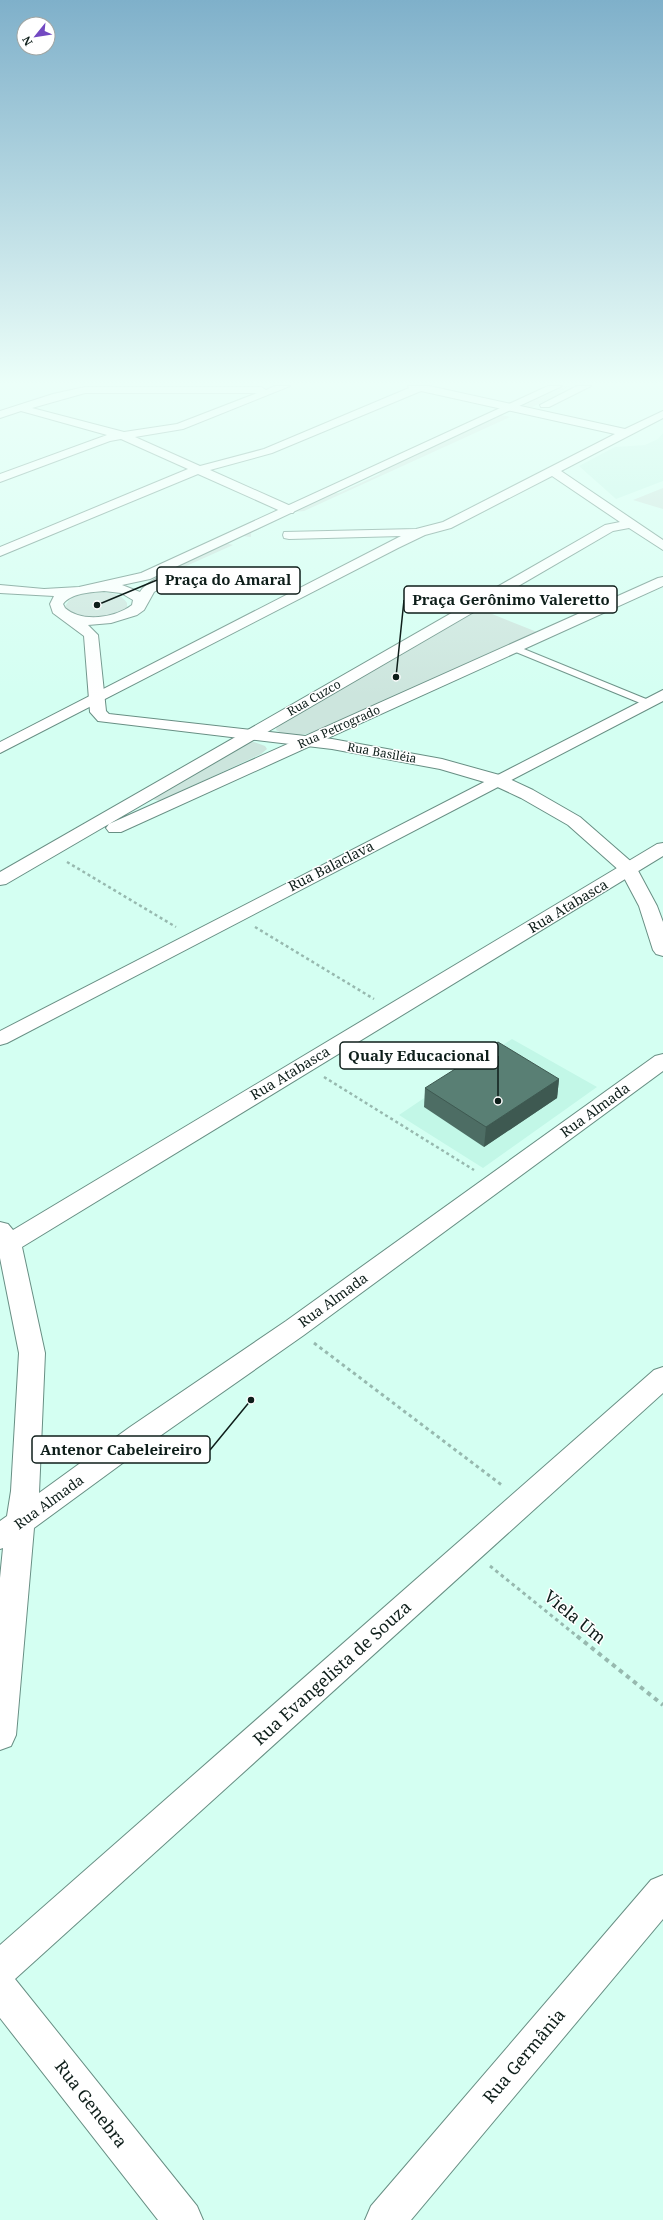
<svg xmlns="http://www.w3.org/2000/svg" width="663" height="2220" viewBox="0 0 663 2220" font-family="'Noto Serif',serif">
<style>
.built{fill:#c2f7e7}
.green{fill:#cce5dd}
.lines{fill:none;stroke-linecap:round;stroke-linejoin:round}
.lane-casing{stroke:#688f84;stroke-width:2}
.street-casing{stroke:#688f84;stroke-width:2}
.secondary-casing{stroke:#688f84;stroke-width:2}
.path-far2{stroke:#97b9af;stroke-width:2.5;stroke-dasharray:3 3;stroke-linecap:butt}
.path-far1{stroke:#97b9af;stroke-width:3;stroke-dasharray:3.5 3.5;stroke-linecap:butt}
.path{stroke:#97b9af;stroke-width:4;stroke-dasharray:4.5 4.5;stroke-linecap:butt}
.lane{fill:#fff;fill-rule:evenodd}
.street{fill:#fff;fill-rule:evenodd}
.secondary{fill:#fff;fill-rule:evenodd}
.wall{fill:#4d6d64}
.shaded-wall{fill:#3e5951}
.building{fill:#597f74;stroke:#3e5951}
.labels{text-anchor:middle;stroke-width:3;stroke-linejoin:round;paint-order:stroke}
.far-street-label{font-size:12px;fill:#0e1e1a;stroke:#fff}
.street-label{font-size:14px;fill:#0e1e1a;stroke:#fff}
.near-street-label{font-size:17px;fill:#0e1e1a;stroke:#fff}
.leader{fill:none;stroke:#0e1e1a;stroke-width:1.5}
.callout-dot{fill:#0e1e1a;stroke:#fff;stroke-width:1.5}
.callout{fill:#fff;stroke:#0e1e1a;stroke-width:1.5}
.callout-label{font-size:15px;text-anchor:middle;font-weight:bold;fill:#0e1e1a}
</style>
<rect width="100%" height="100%" fill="#d4fff2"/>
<path class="built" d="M663 433V481L616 499 579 466 615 447 645 445 658 439Z
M512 1039 597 1087 483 1168 399 1115Z"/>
<path class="green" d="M565 386H571L559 392 560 394 528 409 520 407Z
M501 415 510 417 304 511 294 512 251 533V537L242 536 331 493H339L380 474 379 471Z
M663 488V509L633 500Z
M226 543 233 545 155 580H149Z
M100 592C110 593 121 593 127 603V607C113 619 76 625 65 607 70 594 88 593 100 592Z
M477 608 537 632 316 731C303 736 287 738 276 730L277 725Z
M254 742 265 746 267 749 261 754 160 801 152 799 247 743Z"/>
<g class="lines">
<defs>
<path id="lane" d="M514 645 651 701 653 703 648 706 645 705 511 650V646Z"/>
<path id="street" d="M275 386H290L183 429 135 437 200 466 264 449 409 388 408 386H429L625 429 663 411V418L561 471 663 540V550L629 528 613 531 109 824 658 578 663 577V586L121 832H109L106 828 109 824 6 884 0 885V872L605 525 620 522 552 476 451 528 425 535 398 548 0 753V742L401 536 289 539 284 538 283 535 284 532 416 529 443 522 615 434 421 391 272 453 210 470 293 507 295 510 293 513H285L198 474 0 556V547L188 469 121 439 110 441 0 482V474L107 435 21 411 0 418V411L53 394 85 387H261L266 390ZM85 393H257L177 424 124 432 32 408Z
M663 690V701L7 1043 0 1045V1031Z
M663 843V856L22 1247 45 1353 39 1493 130 1427 286 1321 655 1056 663 1054V1071L304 1335 150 1443 34 1528 16 1735 11 1746 0 1750V1578L3 1548 0 1549V1521L7 1516 11 1491 19 1353 0 1258V1222L8 1224 13 1230 657 844Z
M663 1367V1393L15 1979 197 2206 203 2220H158L0 2018V1945L654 1370Z
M663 1875V1919L411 2220H365L371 2206 651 1880Z"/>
<path id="secondary" d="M548 386H562L150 579 122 585 140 592C145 583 166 572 177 574L179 577 154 592 144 610 137 615 111 623 88 625 98 635 106 711 109 714 332 739 442 759 503 776 533 790 580 817 635 865 657 906 663 922V956L656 954 653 950 639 906 621 872 568 825 521 798 491 784 440 769 332 749 98 721 90 712 84 636 53 613 50 604 54 596 0 593V585L44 589 79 587 141 573ZM104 591 121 593 133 600 132 605C115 618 82 623 65 608L63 604C71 593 92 592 104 591Z
M577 386H591L549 407H541L540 405Z"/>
</defs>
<use href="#lane" class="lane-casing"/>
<use href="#street" class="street-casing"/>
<use href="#secondary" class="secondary-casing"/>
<path class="path-far2" d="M67 862 176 927
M255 927 374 999
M324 1077 474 1170"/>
<path class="path-far1" d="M314 1343 503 1486
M490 1566 578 1637"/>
<path class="path" d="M577 1636 663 1705"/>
<use href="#lane" class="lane"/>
<use href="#street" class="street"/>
<use href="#secondary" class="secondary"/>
</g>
<path class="wall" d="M559 1079 557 1098 484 1147 424 1107 425 1088Z"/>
<path class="shaded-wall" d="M559 1079 557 1098 484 1147 486 1127Z"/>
<path class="building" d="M498 1042 559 1079 486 1127 425 1088Z"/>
<linearGradient id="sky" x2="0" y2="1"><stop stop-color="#7fb0ca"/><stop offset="0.55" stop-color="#ecfff9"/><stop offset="1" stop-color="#ecfff9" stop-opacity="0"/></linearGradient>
<rect width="663" height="697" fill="url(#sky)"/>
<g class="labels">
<g class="far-street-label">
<text transform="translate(314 698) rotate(-30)" y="4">Rua Cuzco</text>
<text transform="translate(339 727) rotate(-24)" y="4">Rua Petrogrado</text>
<text transform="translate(382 753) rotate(10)" y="4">Rua Basiléia</text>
</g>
<g class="street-label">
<text transform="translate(331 866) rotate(-27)" y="5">Rua Balaclava</text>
<text transform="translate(568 906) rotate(-31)" y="5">Rua Atabasca</text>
<text transform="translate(290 1073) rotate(-31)" y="5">Rua Atabasca</text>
<text transform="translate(595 1110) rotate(-36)" y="5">Rua Almada</text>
<text transform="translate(333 1300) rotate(-36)" y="5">Rua Almada</text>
<text transform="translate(49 1502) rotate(-36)" y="5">Rua Almada</text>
</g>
<g class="near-street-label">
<text transform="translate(575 1617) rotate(39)" y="6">Viela Um</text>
<text transform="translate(332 1673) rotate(-42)" y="6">Rua Evangelista de Souza</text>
<text transform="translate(524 2056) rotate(-50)" y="6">Rua Germânia</text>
<text transform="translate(91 2104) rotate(52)" y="6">Rua Genebra</text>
</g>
</g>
<path class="leader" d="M97 605L157 580M396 677L404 600M498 1101L498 1056M251 1400L210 1450"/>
<g class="callout-dot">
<circle cx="97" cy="605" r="4"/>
<circle cx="396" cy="677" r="4"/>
<circle cx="498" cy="1101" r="4"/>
<circle cx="251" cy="1400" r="4"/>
</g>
<g class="callout">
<rect x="157" y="567" width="143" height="27" rx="4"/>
<rect x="404" y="586" width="213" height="27" rx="4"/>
<rect x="340" y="1042" width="158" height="27" rx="4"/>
<rect x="32" y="1436" width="178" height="27" rx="4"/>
</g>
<g class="callout-label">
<text x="228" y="585">Praça do Amaral</text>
<text x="511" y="605">Praça Gerônimo Valeretto</text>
<text x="419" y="1061">Qualy Educacional</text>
<text x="121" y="1455">Antenor Cabeleireiro</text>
</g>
<g transform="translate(36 36) rotate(240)"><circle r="19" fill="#ffffff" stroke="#9fa5a3"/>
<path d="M0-3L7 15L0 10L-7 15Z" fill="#7349c2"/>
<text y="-6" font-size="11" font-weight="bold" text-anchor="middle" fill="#0e1e1a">N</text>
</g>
</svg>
